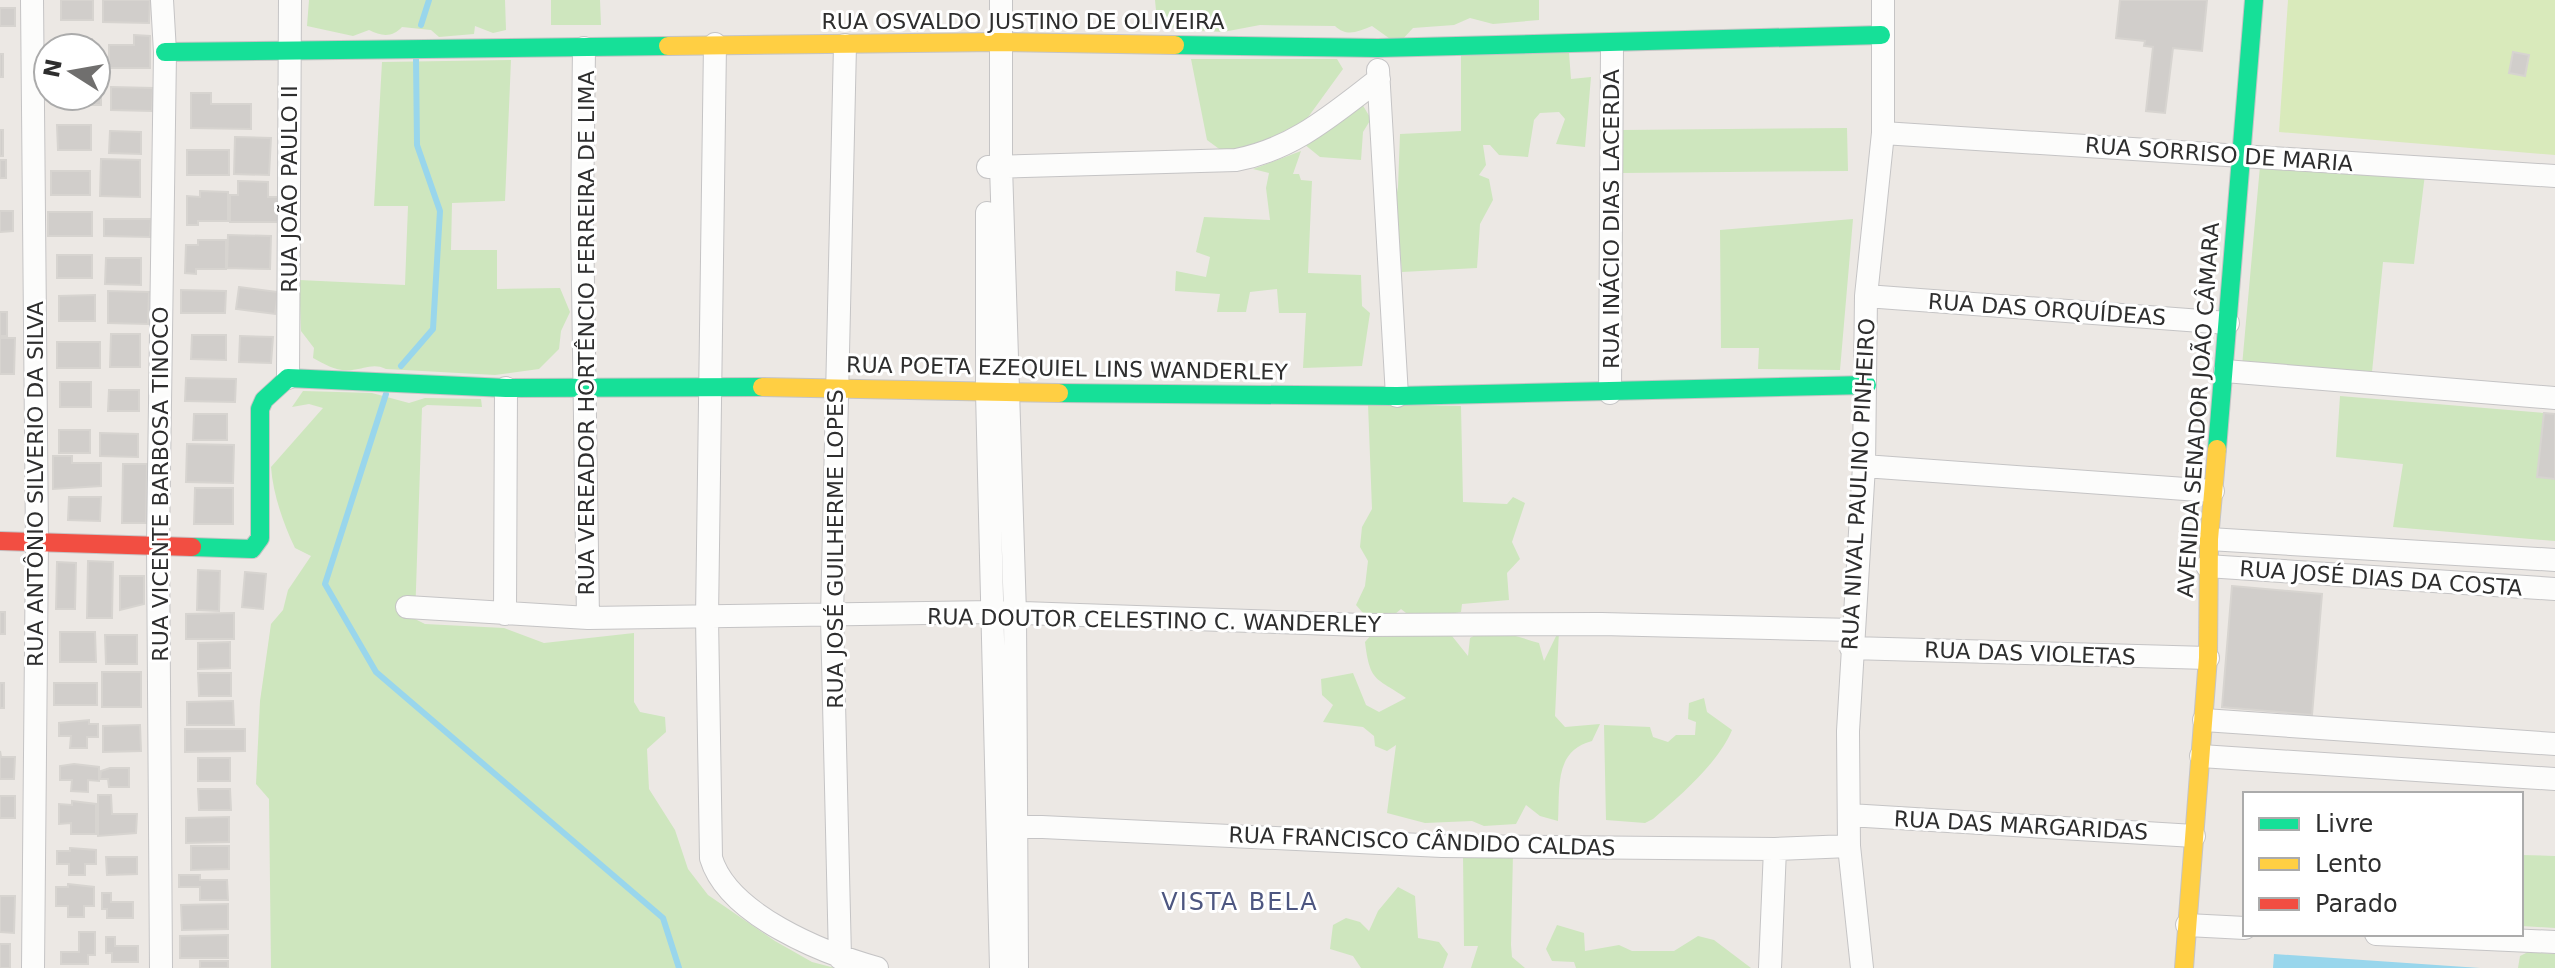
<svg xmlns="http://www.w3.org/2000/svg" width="2555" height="968" viewBox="0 0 2555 968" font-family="'DejaVu Sans',sans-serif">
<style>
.green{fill:#cee6be}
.pitch{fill:#d9eabb}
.water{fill:#99d6ec}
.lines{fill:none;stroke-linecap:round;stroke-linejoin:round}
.stream{stroke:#99d6ec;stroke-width:6}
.building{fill:#d1cecb;stroke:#d7d4d0;stroke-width:2}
.street-casing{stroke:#c5c4c5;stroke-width:24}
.fast-casing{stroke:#c5c4c5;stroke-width:20}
.slow-casing{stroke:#c5c4c5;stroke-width:20}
.jam-casing{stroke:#c5c4c5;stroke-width:20}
.street{stroke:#fcfcfb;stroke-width:22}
.fast{stroke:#16e098;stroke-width:18}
.slow{stroke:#ffcf43;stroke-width:18}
.jam{stroke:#f24e42;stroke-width:18}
.labels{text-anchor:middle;stroke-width:6;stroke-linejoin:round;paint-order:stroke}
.street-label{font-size:22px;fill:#2e2e2e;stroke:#fff}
.neighbourhood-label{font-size:24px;letter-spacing:2px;fill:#4d5680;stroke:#fff}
</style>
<rect width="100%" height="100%" fill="#ece8e4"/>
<path class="green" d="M309 0H505L506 30 493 33 475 26 474 34 439 37 431 30 402 27C392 38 381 36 369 30L353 36 307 26Z
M551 0H600L601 25H551Z
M1155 0H1539V20L1493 24 1470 18 1454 25 1413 28 1401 41H1393L1372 26C1357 32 1347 37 1335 26L1260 25 1223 32 1177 29 1157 21Z
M1569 53 1571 79 1591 77 1585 147 1556 144 1565 119 1559 112 1540 113 1534 120 1528 157 1499 155 1490 145H1483L1486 165 1479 175 1489 179 1493 200 1480 224 1477 268 1402 272 1398 227 1393 214 1398 187 1400 134 1461 131V54Z
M1191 59H1337L1343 69 1306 120 1245 151 1226 154 1207 140Z
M511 60 505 201 452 203 451 250H497V289L560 288 570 312 561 331 559 349 539 369 495 375 386 369C373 363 365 369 352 370 337 372 326 365 313 358L314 348 301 331 299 280 405 285 408 206H374L382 62Z
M1362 104 1371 119 1363 132 1361 160 1320 157 1304 144Z
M1847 128 1848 171 1622 173V130Z
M1301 151 1293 174H1299L1301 180 1312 181 1308 273 1361 275 1362 306 1370 313 1362 366 1303 368 1306 313H1279L1277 289 1250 292 1246 312H1217L1220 294 1175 291 1176 271 1206 277 1210 257 1196 252 1204 217 1270 220 1266 188 1269 173 1253 169Z
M2260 166 2425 174 2414 264 2383 262 2372 372H2283L2242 366Z
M1853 219 1840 370 1758 369 1759 348H1721L1720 230Z
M303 391 372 393 409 403 425 398 481 399 482 407 427 405 422 408 415 619 425 624 504 628 544 643 634 633V702L640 712 665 717 666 732 647 749 649 789 675 830 688 869 708 895 775 941 812 962 835 968H271L269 799 256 784 260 701 271 624 283 610 288 590 311 556 295 548C283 523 273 494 271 467L323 408 309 404 292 407Z
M2340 396 2544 413 2537 477 2555 479V541L2393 527 2403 464 2336 457Z
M1368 404 1461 406 1463 502 1507 504 1513 497 1525 503 1512 542 1520 559 1507 573 1509 600 1462 604 1461 612 1415 620 1401 609 1388 620 1363 613 1356 605 1365 586 1368 561 1360 547 1362 527 1372 509Z
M1442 630 1452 636 1468 656 1470 638C1490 625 1518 637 1539 643L1544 661 1559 630 1555 716 1565 727 1600 724 1592 741C1554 751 1560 787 1558 821L1540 816 1526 805 1516 824 1484 826 1472 821 1425 823 1387 813 1396 745 1387 751 1375 746 1374 736 1363 727 1323 722 1333 705 1322 695 1321 679 1353 673 1366 705 1379 712 1406 698C1376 677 1370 683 1365 642L1372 634Z
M1704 698 1707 712 1732 730C1719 762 1681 795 1653 819L1645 823 1606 820 1604 725 1650 727 1653 737 1668 742 1676 735H1695L1696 722 1688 719 1689 703Z
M1513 853 1511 945 1512 957 1525 968H1471L1478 946H1464L1463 855Z
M2521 855 2555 856V928L2521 926Z
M1398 887 1415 896 1418 938 1439 942 1448 954 1443 968H1361L1353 956 1330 949 1333 925 1346 918 1360 922 1369 931 1378 911Z
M1557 925 1584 933 1585 951 1619 945 1632 951H1674L1698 936 1714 940 1751 968H1576L1574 962 1552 961 1546 949Z
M2528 952 2555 954V968H2518L2520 956Z"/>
<path class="pitch" d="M2288 0H2555V155L2279 132Z"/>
<path class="water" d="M2274 954 2480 968H2273Z"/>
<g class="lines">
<path class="stream" d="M421 25 429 0
M401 366 433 329 440 211 417 145 416 58
M386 394 325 584 376 672 663 918 679 968"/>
</g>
<path class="building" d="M61 0H93V20H61Z
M103 0H150L149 23 103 22Z
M2120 0H2207L2202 51 2173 48 2165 113 2146 111 2153 47 2144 46 2145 41 2116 38Z
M0 8H15V26H0Z
M134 35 150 36V68H109V45H134Z
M60 39H92V48H60Z
M2513 52 2529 55 2525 76 2509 73Z
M0 54H3V77H0Z
M96 84H101V105H59V96H96Z
M111 87 153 88 152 111 111 110Z
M191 93H211V104H251V129L191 128Z
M57 125H91V150H58Z
M0 130H3V156H0Z
M110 131 141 132V154L109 153Z
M235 137 271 138 269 175 234 174Z
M187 150H229V175H187Z
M101 159 140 160V197L100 196Z
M0 160H6V178H0Z
M51 171H90V195H51Z
M238 181 268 182V197H279L278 222H230V195H238Z
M200 191 228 192V221H198V225H187V196L200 197Z
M0 211H13V231L0 232Z
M48 212H92V236H48Z
M104 219H151L150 237 104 236Z
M228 235 271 236 270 269 227 268Z
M198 240H226V269H196V274L185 273 186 245H198Z
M57 255H92V278H57Z
M106 258H141V285L105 284Z
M239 287 278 292 275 314 236 309Z
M181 290 226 291 225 313H181Z
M108 291 149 292 148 324 108 323Z
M95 295V321H59V296Z
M0 312H7V336H0Z
M111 334H140V367H110Z
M192 335H226V360L191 359Z
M240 336 273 337 271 363 239 362Z
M0 338H15L14 374H0Z
M57 342H100V368H57Z
M186 378 236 379 235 402 185 401Z
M60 382H91V407H60Z
M109 390H139V411H108Z
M2544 413 2555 414V479L2537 477Z
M194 414H227V440H193Z
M59 430H90V453H59Z
M100 433 138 434V457L100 456Z
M187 444 234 445 233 483 186 482Z
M53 456H72V463H101V486L53 489Z
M123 464H147L146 523H122Z
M195 488H233V524H194Z
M69 497H101L100 521 68 520Z
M88 561 113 562 112 618H87Z
M57 562 76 563 75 609H56Z
M198 570 220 571 219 611 197 610Z
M245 572 266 574 263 609 242 607Z
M120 576H144V604L120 610Z
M2232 586 2322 594 2312 715 2222 707Z
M0 612H5V634H0Z
M234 613V639H186V614Z
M60 632H95L96 662H60Z
M105 635H137V664H106Z
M230 642V668L198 669V643Z
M102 672H141V707H102Z
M198 673H231V696H199Z
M0 683H4V708H0Z
M54 683H97V705H54Z
M233 701 234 725H187V702Z
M89 720V724H98V737H87V748H70L71 736H59V723Z
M140 725 141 751 103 752V726Z
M185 729H245V751L185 752Z
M0 751 1 757H15L14 779H0Z
M198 758H230V781H198Z
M74 764 99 767V781L88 780V792L71 791 72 780H60V766Z
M110 768H129V787H109L108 779H100L101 771Z
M198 789H230L231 810H199Z
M98 795H111L112 814H137L136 833 98 836Z
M0 796H15V818H0Z
M72 801 96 804V834H71V823L59 824V804L72 805Z
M229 817V842L186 843V818Z
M191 846H229V869L191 870Z
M70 848 96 850V864H85V875H69V864H57V851H70Z
M106 857H137V874L107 875Z
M179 875H200V880H227L228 900H200V887H179Z
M68 884 94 887V906H84V917H68V906H56V887H68Z
M102 893H111V902H133V918H107V909H102Z
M0 896H15L14 933 0 932Z
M228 904V929L182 930 181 905Z
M79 932H95V955H88V964H61V952H79Z
M228 935V958H180V936Z
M106 937H115V946H138V962H112V953H106Z
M0 944H10V968H0Z
M200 961H228V968H200Z"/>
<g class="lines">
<defs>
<path id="street" d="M32 0 37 542 33 968
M1001 0V166L1015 614 1017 968
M715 44 707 618 711 858C728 915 823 953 877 968
M584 48 582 218 588 618
M1378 70 1397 396
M1883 133 2555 176
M988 167 1236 160C1294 149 1333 114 1379 79
M987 213V392L1001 968
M1866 296 2228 323
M2225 371 2555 398
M288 378 290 0
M1610 393 1612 44
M1864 466 2213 491
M2209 539 2555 560
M2207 566 2555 589
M407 607 588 618 993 612 1362 625 1601 624 1853 630
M505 614 506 388
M1851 648 2208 658
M2204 720 2555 744
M2201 756 2555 779
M1849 815 2194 836
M1001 825 1442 846 1775 849 1849 846
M2187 925 2245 928
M2376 934 2555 942
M840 958 832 617 845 45
M161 968 158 544 165 52 162 0
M1770 968 1775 849
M1862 968 1849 846 1848 731 1864 466 1866 296 1883 133V0"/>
<path id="fast" d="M1175 45 1378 48 1881 35
M165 52 668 46
M1059 393 1397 396 1867 385
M2217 449 2254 0
M192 547 252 549 260 538V409L264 400 288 378 506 388 762 387"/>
<path id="slow" d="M668 46 998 42 1175 45
M762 387 1059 393
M2184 968 2208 658 2209 539 2217 449"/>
<path id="jam" d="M0 541 192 547"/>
</defs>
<use href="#street" class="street-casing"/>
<use href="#fast" class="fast-casing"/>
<use href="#slow" class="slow-casing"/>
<use href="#jam" class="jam-casing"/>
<use href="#street" class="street"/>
<use href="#fast" class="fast"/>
<use href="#slow" class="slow"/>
<use href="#jam" class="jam"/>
</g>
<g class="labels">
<g class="street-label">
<text x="1023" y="29">RUA OSVALDO JUSTINO DE OLIVEIRA</text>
<text transform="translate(2219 154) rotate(4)" y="8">RUA SORRISO DE MARIA</text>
<text transform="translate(289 189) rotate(-90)" y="8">RUA JOÃO PAULO II</text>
<text transform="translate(1611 219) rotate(-90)" y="8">RUA INÁCIO DIAS LACERDA</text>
<text transform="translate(2047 309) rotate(4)" y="8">RUA DAS ORQUÍDEAS</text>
<text transform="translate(586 333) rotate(-90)" y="8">RUA VEREADOR HORTÊNCIO FERREIRA DE LIMA</text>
<text transform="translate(1067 368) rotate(1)" y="8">RUA POETA EZEQUIEL LINS WANDERLEY</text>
<text transform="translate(2198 410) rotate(-86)" y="8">AVENIDA SENADOR JOÃO CÂMARA</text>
<text transform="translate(35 484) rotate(-90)" y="8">RUA ANTÔNIO SILVERIO DA SILVA</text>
<text transform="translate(160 484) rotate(-90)" y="8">RUA VICENTE BARBOSA TINOCO</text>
<text transform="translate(1858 484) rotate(-87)" y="8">RUA NIVAL PAULINO PINHEIRO</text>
<text transform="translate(835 549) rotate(-90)" y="8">RUA JOSÉ GUILHERME LOPES</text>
<text transform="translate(2381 578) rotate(4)" y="8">RUA JOSÉ DIAS DA COSTA</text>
<text transform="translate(1154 620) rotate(1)" y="8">RUA DOUTOR CELESTINO C. WANDERLEY</text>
<text transform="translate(2030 653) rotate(2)" y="8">RUA DAS VIOLETAS</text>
<text transform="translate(2021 825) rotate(3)" y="8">RUA DAS MARGARIDAS</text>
<text transform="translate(1422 841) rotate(2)" y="8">RUA FRANCISCO CÂNDIDO CALDAS</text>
</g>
<g class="neighbourhood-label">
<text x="1240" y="910">VISTA BELA</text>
</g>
</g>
<rect x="2243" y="792" width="280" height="144" fill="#ffffff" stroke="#ababab" stroke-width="2"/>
<rect x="2259" y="818" width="40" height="12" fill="#16e098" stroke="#ababab" stroke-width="2"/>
<text x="2315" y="832" font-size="24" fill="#2e2e2e">Livre</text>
<rect x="2259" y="858" width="40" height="12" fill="#ffcf43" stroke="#ababab" stroke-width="2"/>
<text x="2315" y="872" font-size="24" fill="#2e2e2e">Lento</text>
<rect x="2259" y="898" width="40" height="12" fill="#f24e42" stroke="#ababab" stroke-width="2"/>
<text x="2315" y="912" font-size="24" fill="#2e2e2e">Parado</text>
<g transform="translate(72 72) rotate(281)"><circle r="38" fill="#ffffff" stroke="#ababab" stroke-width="2"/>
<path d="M0-6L14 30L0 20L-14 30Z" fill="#706f6e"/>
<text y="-12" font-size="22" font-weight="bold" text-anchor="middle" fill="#2e2e2e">N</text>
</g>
</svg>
